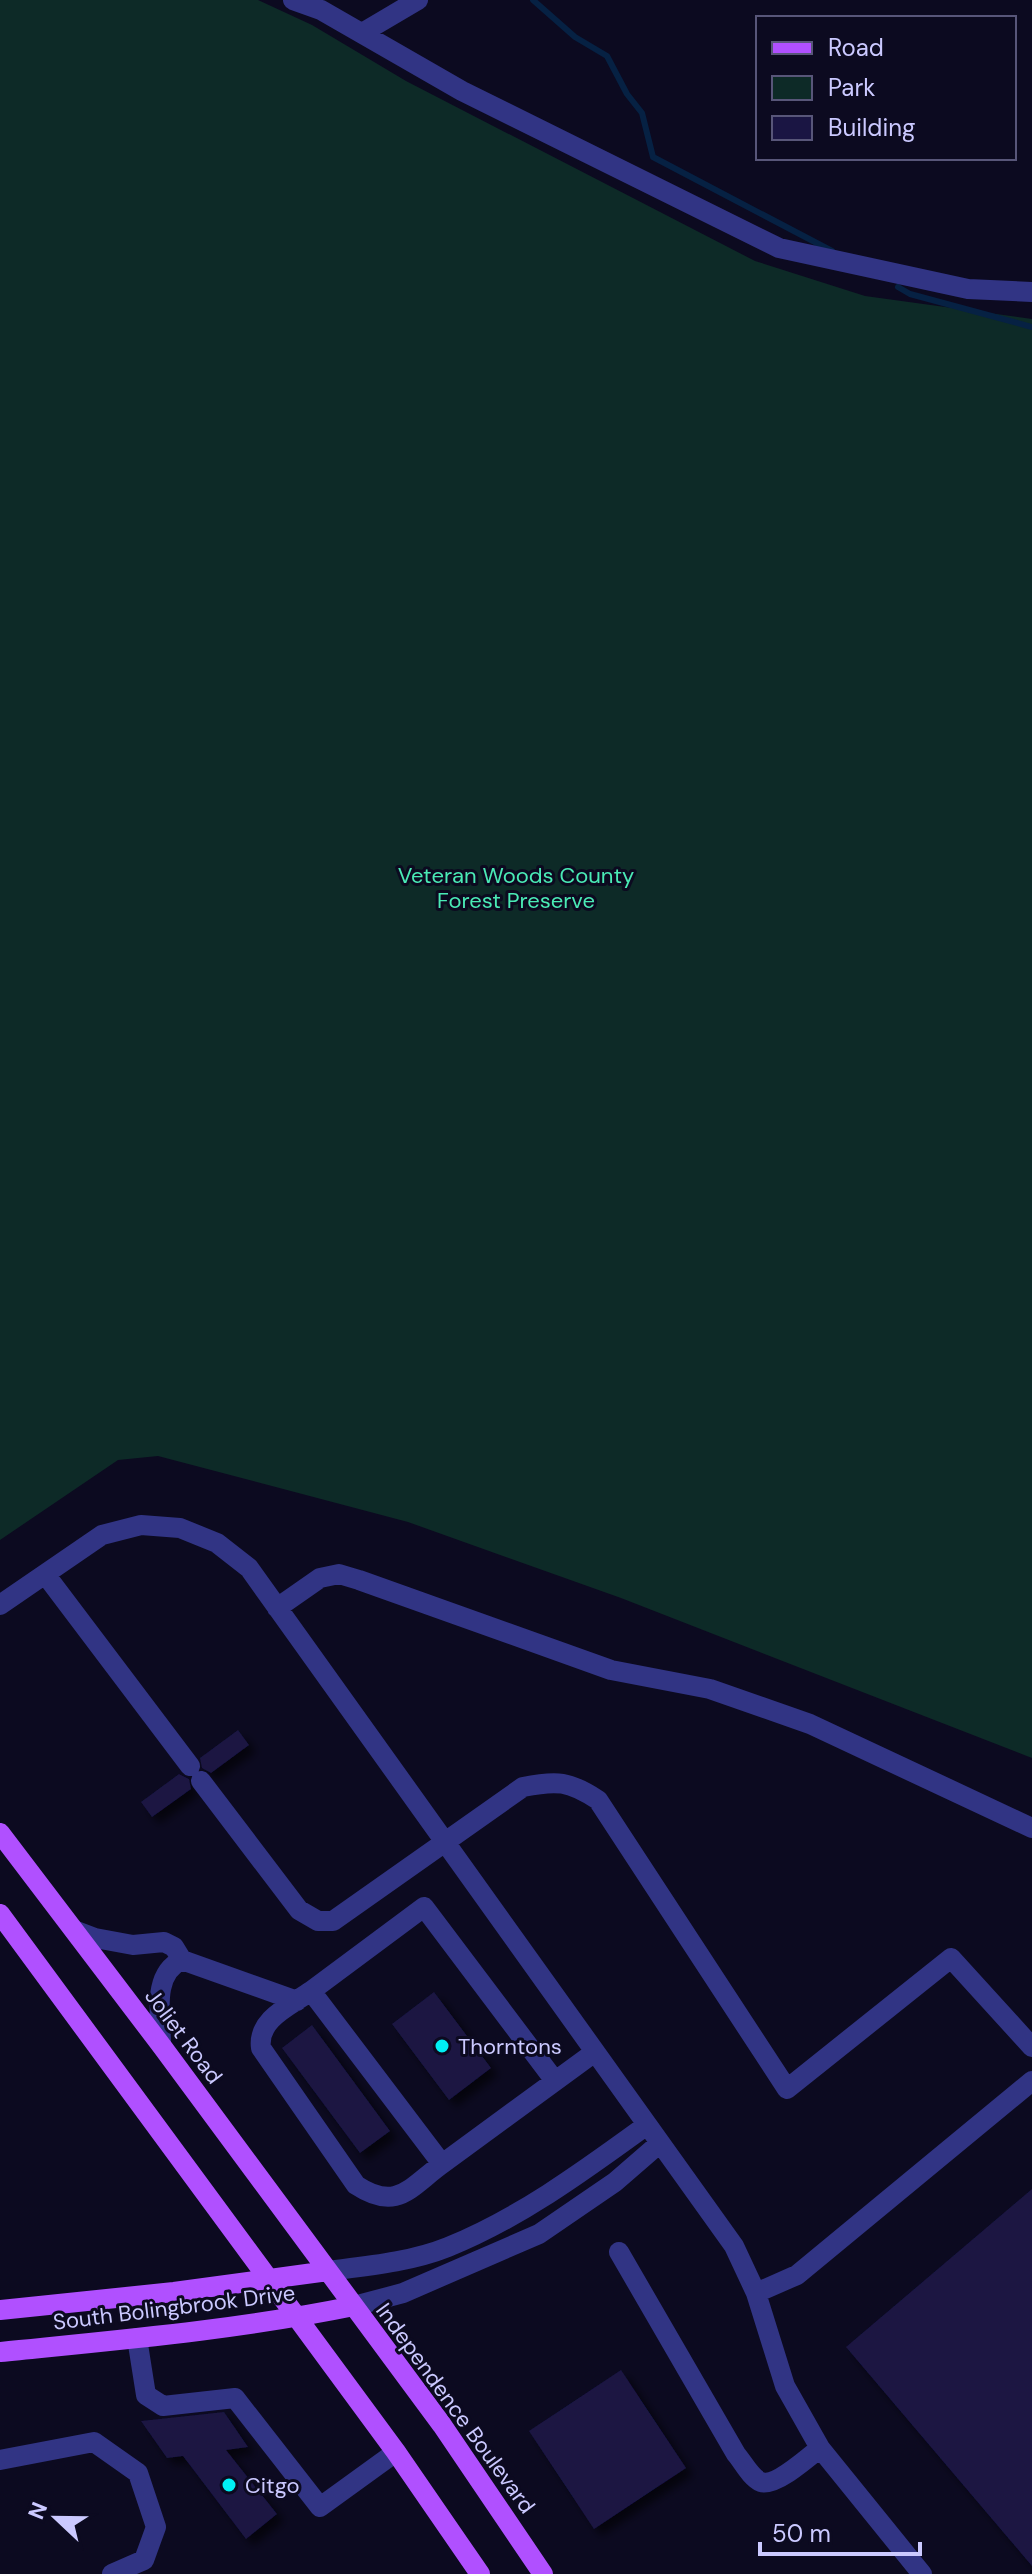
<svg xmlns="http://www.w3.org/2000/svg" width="1032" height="2574" viewBox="0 0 1032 2574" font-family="'DM Sans',sans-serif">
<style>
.green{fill:#0d2a27}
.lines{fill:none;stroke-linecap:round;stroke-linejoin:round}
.stream{stroke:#062143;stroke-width:6}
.building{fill:#1a1543;filter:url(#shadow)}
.minor{stroke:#313484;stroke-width:20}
.major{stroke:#b050ff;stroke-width:20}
.poi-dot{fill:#00eff4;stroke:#0c0a20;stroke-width:3}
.labels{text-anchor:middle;stroke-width:6;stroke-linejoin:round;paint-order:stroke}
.park-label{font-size:22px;fill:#4aeab5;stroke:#0c0a20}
.street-label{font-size:22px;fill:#cbc9ff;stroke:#0c0a20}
.poi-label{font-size:22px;fill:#cbc9ff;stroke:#0c0a20;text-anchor:start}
</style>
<defs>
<filter id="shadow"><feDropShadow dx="7" dy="7" stdDeviation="4" flood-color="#0009"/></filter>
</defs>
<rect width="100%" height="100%" fill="#0c0a20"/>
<path class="green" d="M0 0H258L312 25 406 81 755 261 865 296 1032 319V1758L621 1598 408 1522 158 1456 118 1460 0 1540Z"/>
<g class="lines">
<path class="stream" d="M533 0 575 37 607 56 627 94 642 113 653 157 832 251
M898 287 910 294 1032 327"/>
</g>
<path class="building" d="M238 1730 249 1745 211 1773 202 1768 200 1758Z
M179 1774 189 1779 191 1789 152 1817 141 1802Z
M434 1992 491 2068 449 2100 392 2024Z
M312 2025 390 2131 360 2153 282 2048Z
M1032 2189V2566L846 2347Z
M621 2370 686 2468 594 2529 529 2431Z
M224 2412 248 2447 226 2450 277 2514 246 2539 183 2456 167 2458 141 2421Z"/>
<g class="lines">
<path class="minor" d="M293 0 321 10 462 91 779 248 968 289 1032 292
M362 33 418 0
M45 1574 190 1766
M0 1605 102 1535 141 1525 180 1528 217 1543 249 1568 734 2246 756 2293 785 2386 820 2448 922 2574
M277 1608 320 1578 339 1574 359 1580 611 1670 710 1689 810 1724 1032 1828
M201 1781 299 1910 318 1921H333L523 1787C557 1780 569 1781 598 1800L787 2089 951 1958 1032 2047
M74 1930 95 1938 133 1945 164 1942 174 1947 182 1960 297 2001
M311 1991C290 2006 257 2019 261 2048L356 2185C397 2212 409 2188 442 2164
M161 2045C161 2017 151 1974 182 1960
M555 2081 424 1907 311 1991 442 2164 595 2052
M619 2252 736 2454C743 2462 751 2478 761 2482 775 2487 809 2457 820 2448
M328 2271C367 2266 411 2262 448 2247 520 2218 585 2170 647 2125
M756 2293 797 2275 1032 2081
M354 2306 403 2293 539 2234 615 2182 660 2143
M137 2338 146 2395 163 2406 235 2398 320 2507 396 2452
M0 2460 94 2442 138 2473 156 2527 144 2560 112 2574"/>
<path class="major" d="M0 1833 161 2045 442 2425 543 2574
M0 1914 396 2452 480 2574
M0 2310 174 2292 328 2271
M0 2352C118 2340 237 2330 354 2306"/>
</g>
<g class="poi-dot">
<circle cx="442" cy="2046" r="8"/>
<circle cx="229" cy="2485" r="8"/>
</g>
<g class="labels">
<g class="park-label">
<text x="516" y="883">Veteran Woods County<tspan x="516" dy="25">Forest Preserve</tspan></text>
</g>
<g class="street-label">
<text transform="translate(184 2036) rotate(53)" y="8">Joliet Road</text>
<text transform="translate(174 2307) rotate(-7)" y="8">South Bolingbrook Drive</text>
<text transform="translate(456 2408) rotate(54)" y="8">Independence Boulevard</text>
</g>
<g class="poi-label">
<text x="458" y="2054">Thorntons</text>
<text x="245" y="2493">Citgo</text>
</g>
</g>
<rect x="756" y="16" width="260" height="144" fill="#0c0a20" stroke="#585679" stroke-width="2"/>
<rect x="772" y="42" width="40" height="12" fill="#b050ff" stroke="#585679" stroke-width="2"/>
<text x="828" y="56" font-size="24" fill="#cbc9ff">Road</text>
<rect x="772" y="76" width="40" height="24" fill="#0d2a27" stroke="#585679" stroke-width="2"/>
<text x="828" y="96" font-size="24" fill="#cbc9ff">Park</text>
<rect x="772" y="116" width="40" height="24" fill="#1a1543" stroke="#585679" stroke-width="2"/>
<text x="828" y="136" font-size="24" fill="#cbc9ff">Building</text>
<g transform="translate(56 2518) rotate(292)" stroke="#0c0a20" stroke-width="6" paint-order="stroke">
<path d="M0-6L14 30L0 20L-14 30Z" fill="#cbc9ff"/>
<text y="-12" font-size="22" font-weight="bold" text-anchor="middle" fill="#cbc9ff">N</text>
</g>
<path d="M760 2542v12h160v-12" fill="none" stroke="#cbc9ff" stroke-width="4"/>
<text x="772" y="2542" font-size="24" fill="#cbc9ff" stroke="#0c0a20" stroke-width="6" paint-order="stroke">50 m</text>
</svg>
